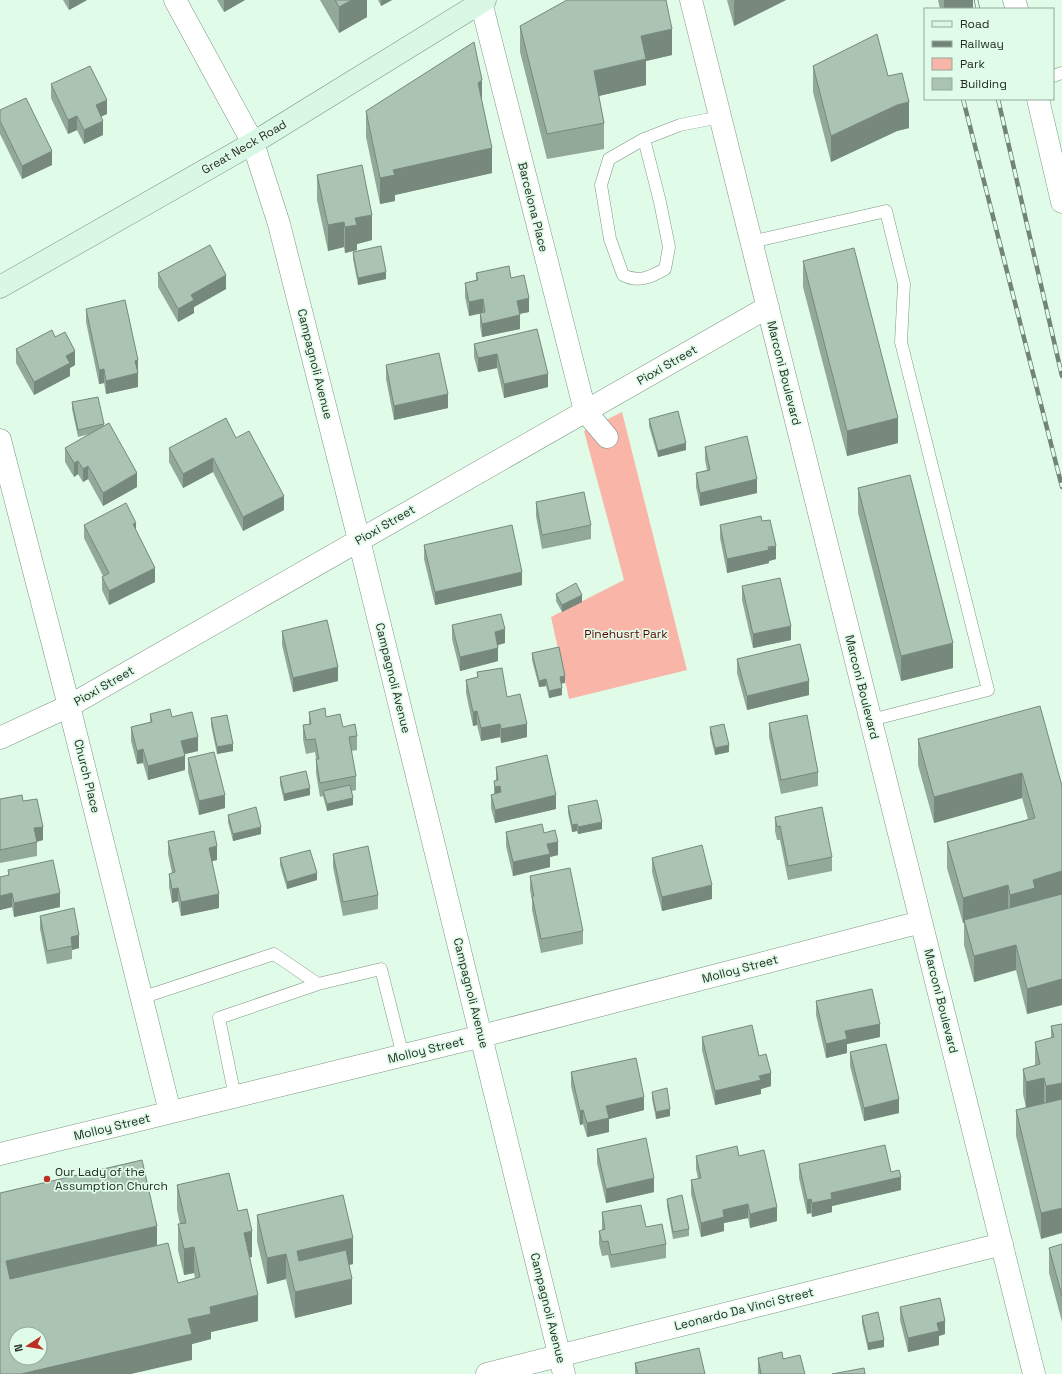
<svg xmlns="http://www.w3.org/2000/svg" width="1062" height="1374" viewBox="0 0 1062 1374" font-family="'Space Grotesk',sans-serif">
<style>
.green{fill:#fab5a9}
.lines{fill:none;stroke-linecap:round;stroke-linejoin:round}
.lane-casing{stroke:#7d9585;stroke-width:13}
.street-casing{stroke:#7d9585;stroke-width:23}
.secondary-casing{stroke:#7d9585;stroke-width:23}
.lane{stroke:#fff;stroke-width:12}
.street{stroke:#fff;stroke-width:22}
.secondary{stroke:#d8f7e4;stroke-width:22}
.rail-casing{stroke:#728377;stroke-width:4.5}
.rail{stroke:#e0fbe8;stroke-width:3;stroke-dasharray:9;stroke-linecap:butt}
.wall{fill:#92a899}
.shaded-wall{fill:#77887d}
.building{fill:#aac3b2;stroke:#77887d;fill-rule:evenodd}
.poi-dot{fill:#bd2f23;stroke:#e0fbe8;stroke-width:1.5}
.labels{text-anchor:middle;stroke-width:3.5;stroke-linejoin:round;paint-order:stroke}
.street-label{font-size:12px;fill:#242e27;stroke:#e0fbe8}
.park-label{font-size:12px;fill:#590503;stroke:#e0fbe8}
.poi-label{font-size:12px;fill:#242e27;stroke:#e0fbe8;text-anchor:start}
</style>
<rect width="100%" height="100%" fill="#e0fbe8"/>
<path class="green" d="M622 412 687 670 569 699 551 617 624 580 584 431Z"/>
<g class="lines">
<defs>
<path id="lane" d="M1053 76 1062 73
M644 139 660 202 669 247 665 269C651 277 638 283 623 275L610 239 601 185 609 159 644 139 680 125 720 117
M751 242 886 211 904 284 901 342 988 690 871 720
M141 998 274 954 318 984 381 969 403 1056
M235 1097 219 1018 318 984"/>
<path id="street" d="M175 0 253 143 279 224 359 540 564 1374
M691 0 1034 1374
M1014 0 1017 9
M481 2 585 411 607 437
M1038 99 1062 202
M0 440 69 706 170 1112
M0 738 69 706 768 307
M0 1154 482 1036 921 922
M487 1374 1002 1244"/>
<path id="secondary" d="M0 287 253 143 485 0"/>
</defs>
<use href="#lane" class="lane-casing"/>
<use href="#street" class="street-casing"/>
<use href="#secondary" class="secondary-casing"/>
<use href="#lane" class="lane"/>
<use href="#street" class="street"/>
<use href="#secondary" class="secondary"/>
<defs>
<path id="rail" d="M976 0 978 9
M963 99 1062 487
M998 99 1062 376"/>
</defs>
<use href="#rail" class="rail-casing"/>
<use href="#rail" class="rail"/>
</g>
<path class="wall" d="M63 0H87L69 10Z
M217 0H245L224 12Z
M320 0H367V17L339 33Z
M378 0H392L381 6Z
M727 0H786L734 26Z
M938 0H973V9H940Z
M520 26 672 55 646 61V85L599 96 604 123V149L547 159 520 52Z
M813 66 909 128 897 131 831 162 813 92Z
M51 84 107 114 101 116 103 135 84 144 77 130 68 134 51 98Z
M482 102 492 173 395 195V201L380 204 366 137V111Z
M0 110 52 165 22 179 0 134Z
M317 175 372 240 357 244V250L345 253 344 247 328 251 317 200Z
M353 252 386 279 358 285 353 259Z
M803 261 898 443 847 456 803 287Z
M158 273 226 289 194 307V313L178 322 158 287Z
M476 273 511 278 529 312 520 314V329L482 337 480 326V313L469 316 465 297V283L476 280Z
M86 309 138 360V387L106 394 104 383 99 384 86 322Z
M537 329 548 387 504 398 497 368 478 372 474 357V344Z
M55 337 75 365 70 368V376L34 395 16 363V349Z
M386 365 448 408 394 420 386 379Z
M72 402 104 424V426L137 487 103 506 88 479 83 482 78 474 74 477 65 462V448L90 434 78 437 72 409Z
M649 419 686 450 658 457 649 426Z
M236 438 284 510 243 531 213 472 183 488 169 462V448Z
M705 447 757 493 700 506 696 487V473L707 470 705 460Z
M858 488 953 668 901 681 858 513Z
M536 502 591 525V539L542 549 536 516Z
M762 521 776 559 769 561V563L727 573 720 538V525Z
M84 525 136 531 155 582 109 605 102 590V577L103 576 84 538Z
M424 545 522 585 435 605 424 559Z
M742 586 791 640 753 648 742 600Z
M556 594 582 602 562 612 556 601Z
M452 625 505 643 497 645 498 661 460 671 452 639Z
M282 631 338 681 293 692 282 645Z
M532 653 565 683H561L562 695 549 698 546 686 539 687 532 660Z
M737 659 809 695 747 710 737 673Z
M477 672 507 697 527 737 501 743 500 737 481 741 477 725 473 726 466 693V680L477 677Z
M309 712 326 717 343 727 357 736V750L351 751 356 776V790L352 791 353 805 327 811 323 796 320 797 316 773V759L315 752 306 754 303 739V725L309 724Z
M150 714 172 717 198 751 185 754V770L148 780 143 763 137 764 131 741V727L150 722Z
M211 718 233 751 217 754 211 725Z
M769 723 818 772V786L781 794 769 737Z
M710 727 729 752 715 755 710 734Z
M918 739 1062 786V1005L1027 1014 1016 970 974 982 964 945V923H963L947 868V842L1028 819 1022 798 934 823 918 765Z
M188 758 225 808 199 815 188 772Z
M496 767 556 809 495 823 491 808V795L494 794V781L496 780Z
M280 777 310 795 284 801 280 784Z
M0 799 23 801 43 840 37 842V856L0 863Z
M568 806 602 829 578 834 577 831 572 832 568 813Z
M228 815 261 834 233 841 228 822Z
M775 817 832 857V871L788 880 780 840H777L775 831Z
M506 832 544 833 558 855 550 857V867L513 876 506 846Z
M168 841 217 860 212 861 219 908 181 916 178 901 172 903 169 887V874L172 873 168 854Z
M333 854 378 895V909L343 916 333 867Z
M280 858 317 880 287 889 280 865Z
M652 858 712 899 662 911 652 872Z
M8 870 60 907 14 917 12 907 0 910V877L8 876Z
M530 876 583 931V944L541 953 532 910V900L530 890Z
M40 916 79 948 72 950V959L47 964 40 929Z
M816 1001 880 1037 847 1044V1053L826 1058 816 1015Z
M1062 1024 1041 1239 1016 1136V1110L1026 1108 1023 1094V1069L1035 1066V1042L1051 1038V1026Z
M702 1037 771 1086 761 1089V1094L715 1105 702 1050Z
M850 1052 899 1113 864 1121 850 1066Z
M571 1072 644 1110 609 1119V1132L587 1137 583 1124 580 1125 571 1086Z
M652 1092 670 1116 656 1119 652 1099Z
M597 1149 654 1192 606 1203 597 1163Z
M696 1156H739L777 1221 750 1228 748 1218 724 1223V1231L701 1237 691 1194V1180L698 1179 696 1169Z
M799 1164 891 1172 901 1190 832 1206V1212L812 1217 811 1213 807 1214 799 1178Z
M177 1185 238 1211 252 1257H250L258 1321 211 1332V1339L192 1344V1360L157 1245 178 1283 195 1279 194 1273 184 1275 178 1250V1224H180L177 1210Z
M667 1199 689 1229V1236L673 1239 667 1206Z
M602 1212 646 1227 666 1244V1258L611 1268 608 1255 602 1256 599 1244V1231L602 1230Z
M257 1215 353 1264 349 1265 352 1304 295 1318 286 1279 267 1284 257 1241Z
M1062 1244V1322L1049 1273V1248Z
M900 1307 945 1334 939 1336V1345L908 1352 900 1320Z
M862 1316 884 1347 868 1350 862 1323Z
M758 1358 783 1359 805 1374H758Z
M635 1363 705 1374H635Z"/>
<path class="shaded-wall" d="M69 0H87L69 10Z
M224 0H245L224 12Z
M352 0H367V17L339 33V7Z
M381 0H392L381 6Z
M735 0H786L734 26V1Z
M944 0H973V9H944Z
M672 29V55L646 61V85L594 97V71L641 36Z
M482 80V106L478 83Z
M107 100V114L96 119V105Z
M909 102V128L897 131 831 162V136L897 105Z
M77 116V130L68 134V120Z
M103 121V135L84 144V130Z
M492 148V173L395 195V201L380 204V178L393 170Z
M52 151V165L22 179V166Z
M372 215V240L357 244V250L345 253V227L355 218Z
M344 222V247L328 251V225Z
M386 272V279L358 285V278Z
M226 275V289L194 307V313L178 322V309L191 295Z
M529 298V312L517 314V301Z
M483 299V313L469 316V302Z
M520 315V329L482 337V324Z
M75 351V365L70 368V376L34 395V382L66 356Z
M497 354V368L478 372V358Z
M138 360V387L106 394V381L135 361Z
M104 369V383L99 384V370Z
M548 374V387L504 398V384Z
M448 394V408L394 420V406Z
M898 418V443L847 456V431Z
M686 443V450L658 457V451Z
M213 458V472L183 488V474Z
M78 461V474L74 477V463Z
M88 466V479L83 482V469Z
M137 473V487L103 506V493Z
M757 479V493L700 506V493Z
M284 496V510L243 531V517Z
M136 523V536L133 524Z
M776 546V559L769 561V563L727 573V559Z
M155 568V582L109 605V591Z
M522 572V585L435 605V592Z
M582 595V602L562 612V605Z
M791 626V640L753 648V634Z
M505 629V643L495 646V632Z
M953 643V668L901 681V656Z
M498 648V661L460 671V657Z
M338 667V681L293 692V678Z
M565 676V683L560 684V677Z
M546 679V686L539 687V681Z
M809 681V695L747 710V696Z
M562 688V695L549 698V691Z
M477 711V725L473 726V712Z
M500 724V737L481 741V728Z
M527 724V737L501 743V729Z
M198 737V751L181 755V741Z
M233 744V751L217 754V747Z
M729 745V752L715 755V748Z
M143 749V763L137 764V751Z
M185 756V770L148 780V766Z
M1022 773V798L934 823V797Z
M500 786V800L495 801V787Z
M310 788V795L284 801V794Z
M225 795V808L199 815V801Z
M556 795V809L495 823V810Z
M353 798V805L327 811V804Z
M602 822V829L578 834V827Z
M577 824V831L572 832V825Z
M43 827V840L34 842V828Z
M261 827V834L233 841V834Z
M558 842V855L550 857V867L513 876V862L547 844Z
M217 846V860L209 862V848Z
M1062 871V897L1010 920V895L1033 880Z
M317 873V880L287 889V882Z
M712 885V899L662 911V897Z
M1008 885V911L964 920V923H963V898Z
M178 888V901L172 903V889Z
M12 893V907L0 910V896Z
M60 893V907L14 917V903Z
M219 894V908L181 916V902Z
M79 935V948L72 950V946L71 937Z
M1016 945V970L974 982V956Z
M1062 979V1005L1027 1014V989Z
M880 1024V1037L847 1044V1053L826 1058V1044L845 1031Z
M771 1073V1086L761 1089V1094L715 1105V1091L759 1076Z
M1044 1078V1103L1026 1108V1082Z
M1062 1083V1109L1046 1112V1086Z
M644 1097V1110L609 1119V1132L587 1137V1123L606 1106Z
M899 1099V1113L864 1121V1108Z
M670 1109V1116L656 1119V1112Z
M583 1110V1124L580 1125V1111Z
M901 1177V1190L832 1206V1212L812 1217V1203L831 1193Z
M654 1178V1192L606 1203V1189Z
M811 1199V1213L807 1214V1200Z
M748 1204V1218L724 1223V1231L701 1237V1223L723 1210Z
M777 1207V1221L750 1228V1214Z
M1062 1208V1233L1041 1239V1213Z
M157 1226V1252L6 1287V1261Z
M252 1231V1257L244 1259V1233Z
M353 1238V1264L297 1277V1251Z
M194 1247V1273L184 1275V1249Z
M286 1254V1279L267 1284V1258Z
M352 1279V1304L295 1318V1292Z
M258 1295V1321L211 1332V1339L192 1344V1360L131 1374H21L188 1319 210 1307Z
M945 1321V1334L939 1336V1345L908 1352V1338L937 1323Z
M884 1340V1347L868 1350V1343Z"/>
<path class="building" d="M335 0H352L339 7Z
M567 0H666L672 29 641 36 646 59 594 71 604 123 547 134 520 26Z
M877 34 888 76 902 73 909 102 897 105 831 136 813 66Z
M474 42 482 80 478 83 492 148 393 170 395 175 380 178 366 111Z
M90 66 107 100 96 105 103 121 84 130 77 116 68 120 51 84Z
M26 98 52 151 22 166 0 121V110Z
M362 165 372 215 355 218 357 225 345 227 344 222 328 225 317 175Z
M210 245 226 275 191 295 194 300 178 309 158 273Z
M381 246 386 272 358 278 353 252Z
M854 248 898 418 847 431 803 261Z
M509 266 511 278 524 275 529 298 517 301 520 315 482 324 480 313 485 312 483 299 469 302 465 283 478 280 476 273Z
M125 300 138 360 135 361 138 373 106 381 104 369 99 370 86 309Z
M537 329 548 374 504 384 497 354 478 358 474 344Z
M52 330 55 337 65 332 75 351 66 356 70 363 34 382 16 349Z
M439 353 448 394 394 406 386 365Z
M98 397 104 424 78 430 72 402Z
M678 411 686 443 658 451 649 419Z
M226 418 236 438 249 431 284 496 243 517 213 458 183 474 169 448Z
M109 423 137 473 103 493 88 466 83 469 78 461 74 463 65 448Z
M747 436 757 479 700 493 696 473 710 470 705 447Z
M910 475 953 643 901 656 858 488Z
M584 492 591 525 542 535 536 502Z
M126 503 136 523 133 524 155 568 109 591 102 577 109 573 84 525Z
M761 516 762 521 770 520 776 546 768 547 769 550 727 559 720 525Z
M512 525 522 572 435 592 424 545Z
M780 578 791 626 753 634 742 586Z
M576 583 582 595 562 605 556 594Z
M501 614 505 629 495 632 498 648 460 657 452 625Z
M327 620 338 667 293 678 282 631Z
M800 644 809 681 747 696 737 659Z
M559 647 565 676 560 677 562 688 549 691 546 679 539 681 532 653Z
M502 668 507 697 520 694 527 724 501 729 500 724 481 728 477 711 473 712 466 680 478 677 477 672Z
M1040 706 1062 786V871L1033 880 1035 888 1010 895 1008 885 963 898 947 842 1035 818 1022 773 934 797 918 739Z
M325 708 326 717 340 714 343 727 355 724 357 736 349 737 356 776 320 783 316 759H319L315 739 306 740 303 725 311 724 309 712Z
M170 709 172 717 192 712 198 737 181 741 185 756 148 766 143 749 137 751 131 727 152 722 150 714Z
M227 715 233 744 217 747 211 718Z
M807 715 818 772 781 780 769 723Z
M724 724 729 745 715 748 710 727Z
M214 752 225 795 199 801 188 758Z
M547 755 556 795 495 810 491 795 501 792 500 786 495 787 494 781 498 780 496 767Z
M306 771 310 788 284 794 280 777Z
M350 785 353 798 327 804 323 791Z
M22 795 23 801 37 799 43 827 34 828 37 842 0 850V799Z
M597 800 602 822 578 827 577 824 572 825 568 806Z
M256 807 261 827 233 834 228 815Z
M822 807 832 857 788 866 780 826 777 827 775 817Z
M542 824 544 833 555 830 558 842 547 844 550 854 513 862 506 832Z
M214 831 217 846 209 848 219 894 181 902 178 888 172 889 169 874 175 872 168 841Z
M702 845 712 885 662 897 652 858Z
M368 846 378 895 343 902 333 854Z
M310 850 317 873 287 882 280 858Z
M53 860 60 893 14 903 12 893 0 896V877L9 875 8 870Z
M570 868 583 931 541 939 532 896H534L530 876Z
M1062 894V979L1027 989 1016 945 974 956 964 920Z
M74 908 79 935 71 937 72 946 47 951 40 916Z
M872 989 880 1024 845 1031 847 1039 826 1044 816 1001Z
M1062 1024V1083L1046 1086 1044 1078 1026 1082 1023 1069 1040 1064 1035 1042 1054 1037 1051 1026Z
M752 1025 759 1056 766 1054 771 1073 759 1076 761 1080 715 1091 702 1037Z
M886 1044 899 1099 864 1108 850 1052Z
M636 1058 644 1097 606 1106 609 1118 587 1123 583 1110 580 1111 571 1072Z
M667 1088 670 1109 656 1112 652 1092Z
M1062 1099V1208L1041 1213 1016 1110Z
M646 1138 654 1178 606 1189 597 1149Z
M885 1145 891 1172 899 1170 901 1177 831 1193 832 1199 812 1203 811 1199 807 1200 799 1164Z
M737 1146 739 1156 764 1150 777 1207 750 1214 748 1204 723 1210 724 1217 701 1223 691 1180 701 1178 696 1156Z
M142 1160 157 1226 6 1261 10 1279 168 1243 178 1283 200 1277 194 1247 184 1249 178 1224 186 1223 177 1185 229 1173 238 1211 247 1209 252 1231 244 1233 258 1295 210 1307 211 1314 188 1319 192 1334 21 1374H0V1193ZM16 1334H40V1358H16Z
M343 1195 353 1238 297 1251 299 1261 346 1250 352 1279 295 1292 286 1254 267 1258 257 1215Z
M682 1195 689 1229 673 1232 667 1199Z
M641 1205 646 1227 662 1224 666 1244 611 1255 608 1241 602 1242 599 1231 605 1229 602 1212Z
M1062 1244V1296L1049 1248Z
M940 1298 945 1321 937 1323 939 1331 908 1338 900 1307Z
M878 1312 884 1340 868 1343 862 1316Z
M699 1348 705 1374H638L635 1363Z
M782 1352 783 1359 800 1355 805 1374H760H761L758 1358Z
M864 1368 865 1374H832Z"/>
<circle class="poi-dot" cx="47" cy="1179" r="4"/>
<g class="labels">
<g class="street-label">
<text transform="translate(244 147) rotate(-30)" y="4">Great Neck Road</text>
<text transform="translate(533 207) rotate(76)" y="4">Barcelona Place</text>
<text transform="translate(315 364) rotate(76)" y="4">Campagnoli Avenue</text>
<text transform="translate(667 365) rotate(-30)" y="4">Pioxi Street</text>
<text transform="translate(784 373) rotate(76)" y="4">Marconi Boulevard</text>
<text transform="translate(385 525) rotate(-30)" y="4">Pioxi Street</text>
<text transform="translate(393 678) rotate(76)" y="4">Campagnoli Avenue</text>
<text transform="translate(104 686) rotate(-30)" y="4">Pioxi Street</text>
<text transform="translate(862 687) rotate(76)" y="4">Marconi Boulevard</text>
<text transform="translate(87 776) rotate(76)" y="4">Church Place</text>
<text transform="translate(740 969) rotate(-15)" y="4">Molloy Street</text>
<text transform="translate(471 993) rotate(76)" y="4">Campagnoli Avenue</text>
<text transform="translate(941 1001) rotate(76)" y="4">Marconi Boulevard</text>
<text transform="translate(426 1050) rotate(-14)" y="4">Molloy Street</text>
<text transform="translate(112 1127) rotate(-14)" y="4">Molloy Street</text>
<text transform="translate(548 1308) rotate(76)" y="4">Campagnoli Avenue</text>
<text transform="translate(744 1309) rotate(-14)" y="4">Leonardo Da Vinci Street</text>
</g>
<g class="park-label">
<text x="626" y="638">Pinehusrt Park</text>
</g>
<g class="poi-label">
<text x="55" y="1176">Our Lady of the<tspan x="55" dy="14">Assumption Church</tspan></text>
</g>
</g>
<rect x="924" y="8" width="130" height="92" fill="#e0fbe8" stroke="#95a99b"/>
<rect x="932" y="21" width="20" height="6" fill="#d8f7e4" stroke="#95a99b"/>
<text x="960" y="28" font-size="12" fill="#242e27">Road</text>
<rect x="932" y="41" width="20" height="6" fill="#728377" stroke="#95a99b"/>
<text x="960" y="48" font-size="12" fill="#242e27">Railway</text>
<rect x="932" y="58" width="20" height="12" fill="#fab5a9" stroke="#95a99b"/>
<text x="960" y="68" font-size="12" fill="#242e27">Park</text>
<rect x="932" y="78" width="20" height="12" fill="#aac3b2" stroke="#95a99b"/>
<text x="960" y="88" font-size="12" fill="#242e27">Building</text>
<g transform="translate(28 1346) rotate(258)"><circle r="19" fill="#e0fbe8" stroke="#95a99b"/>
<path d="M0-3L7 15L0 10L-7 15Z" fill="#bd2f23"/>
<text y="-6" font-size="11" font-weight="bold" text-anchor="middle" fill="#242e27">N</text>
</g>
</svg>
